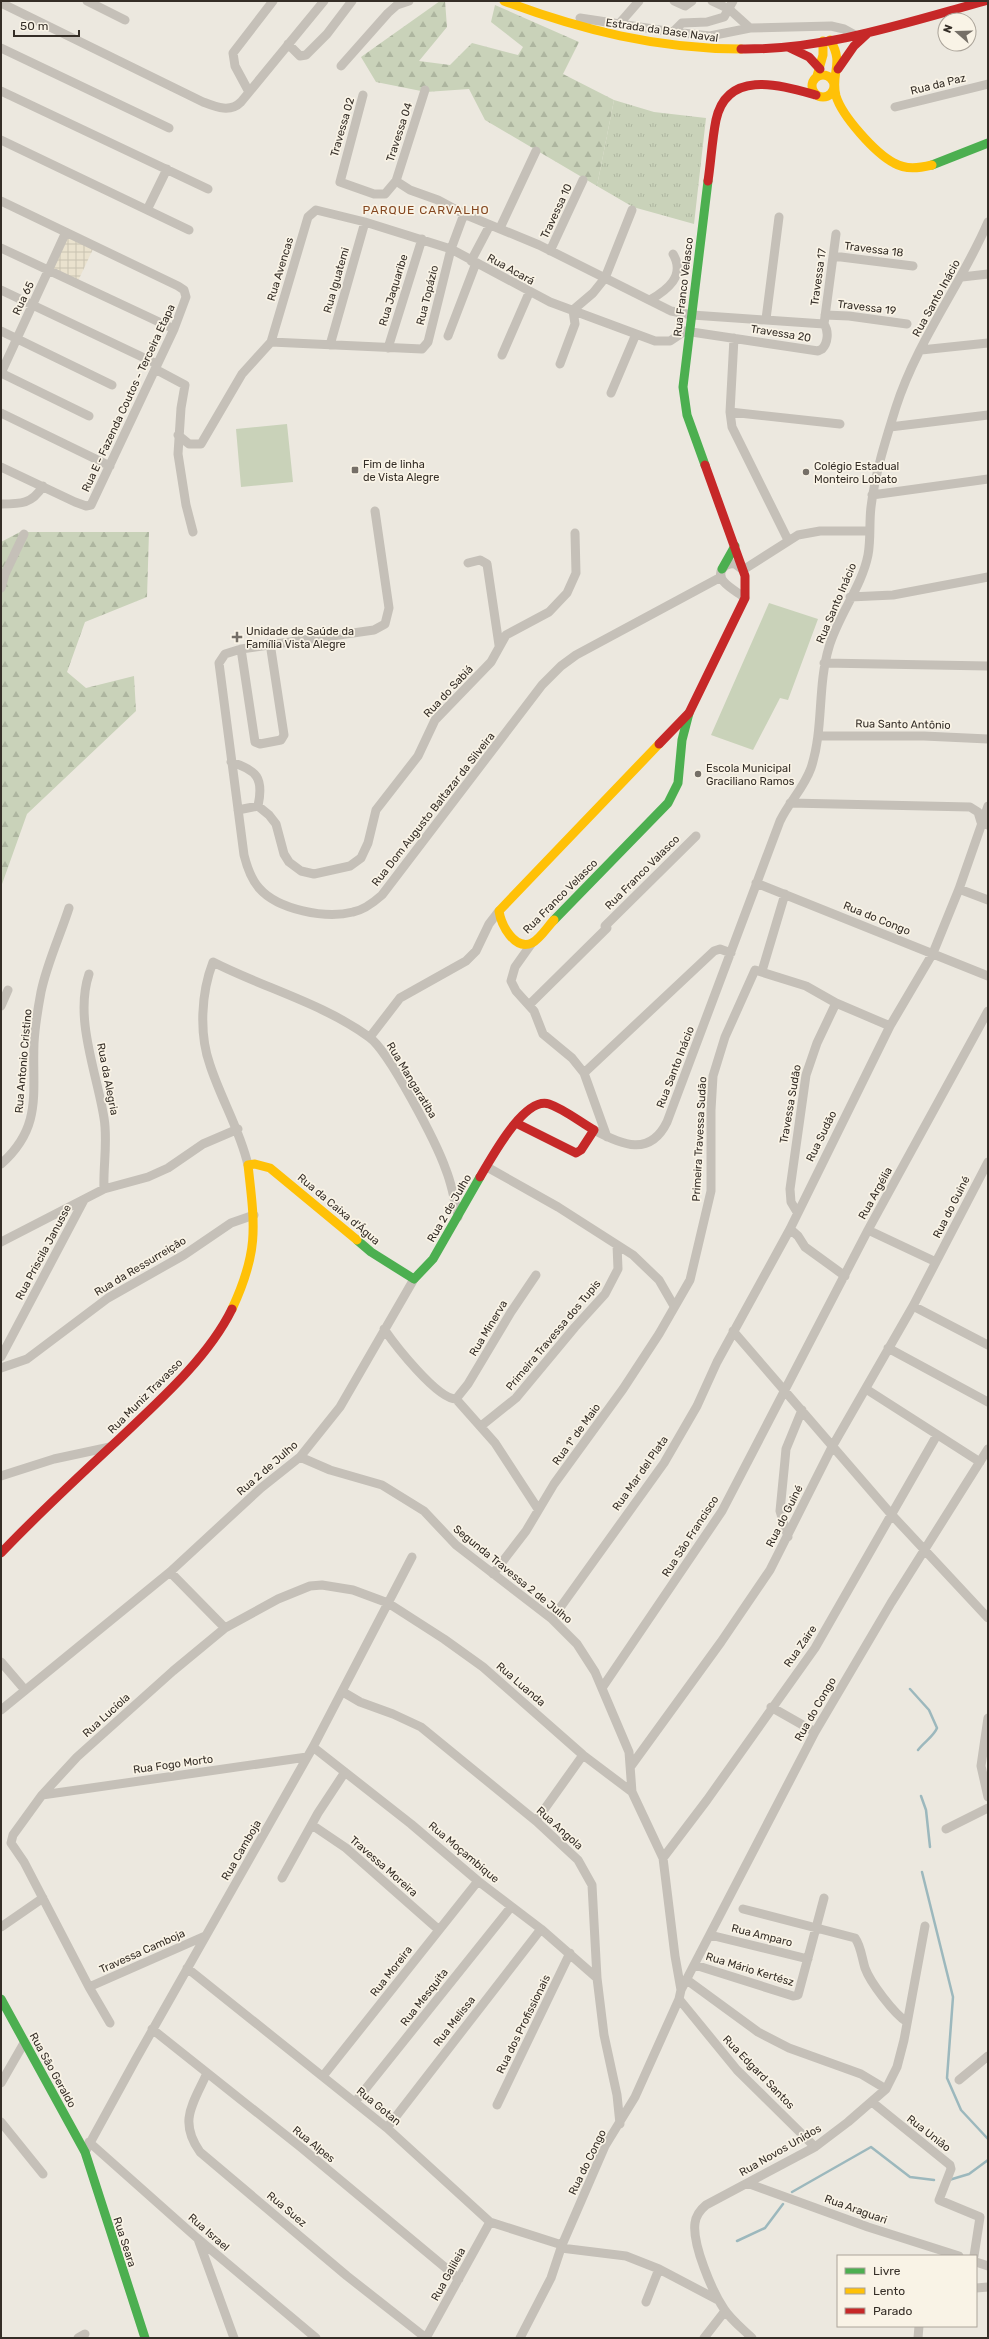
<svg xmlns="http://www.w3.org/2000/svg" width="989" height="2339" viewBox="0 0 989 2339" font-family="Rubik,sans-serif">
<style>
.grass{fill:url(#grass-tufts)}
.forest{fill:url(#forest-firs)}
.pitch{fill:#c9d2b9}
.plaza{fill:url(#plaza-grid)}
.lines{fill:none;stroke-linecap:round;stroke-linejoin:round}
.stream{stroke:#9cb8bd;stroke-width:2.5}
.street{stroke:#c5c0b8;stroke-width:9}
.fast{stroke:#4caf50;stroke-width:9}
.slow{stroke:#ffc107;stroke-width:9}
.jam{stroke:#c62828;stroke-width:9}
.poi-dot{fill:#756f67;stroke:#f9f3e6;stroke-width:1.5}
.labels{text-anchor:middle;stroke-width:3.5;stroke-linejoin:round;paint-order:stroke}
.street-label{font-size:11px;fill:#352e27;stroke:#f9f3e6}
.poi-label{font-size:11px;fill:#352e27;stroke:#f9f3e6;text-anchor:start}
.neighbourhood-label{font-size:12px;letter-spacing:1px;fill:#844720;stroke:#f9f3e6}
</style>
<defs>
<pattern id="grass-tufts" width="24" height="20" patternUnits="userSpaceOnUse"><rect width="24" height="20" fill="#c9d2b9"/><path d="M3 7l-1-3M5 7V3M7 7l1-3M15 17l-1-3M17 17v-4M19 17l1-3" fill="none" stroke="#adb59f"/></pattern>
<pattern id="forest-firs" width="22" height="20" patternUnits="userSpaceOnUse"><rect width="22" height="20" fill="#c9d2b9"/><path d="M5 1l3.5 6h-7zM16 11l3.5 6h-7z" fill="#adb59f"/></pattern>
<pattern id="plaza-grid" width="8" height="8" patternUnits="userSpaceOnUse"><rect width="8" height="8" fill="#eae2ce"/><path d="M0 4h8M4 0v8" fill="none" stroke="#c9c2b1"/></pattern>
</defs>
<rect width="100%" height="100%" fill="#ece8df"/>
<path class="grass" d="M614 100 654 112 706 118 694 224 633 207 597 186Z"/>
<path class="forest" d="M440 1H445L447 27 419 61 450 65 472 43 518 55 523 47 491 22 495 5 579 42 563 74 614 100 597 186 485 120 469 89 426 92 376 82 361 57Z
M20 532H149L147 597 85 622 67 672 86 688 134 676 136 711 27 814 1 887V542Z"/>
<path class="pitch" d="M287 424 293 482 241 487 236 429Z
M769 603 818 619 788 700 780 698 753 750 711 735Z"/>
<path class="plaza" d="M66 235 94 247 78 281 51 268Z"/>
<g class="lines">
<path class="stream" d="M910 1689 929 1710 937 1728C934 1736 924 1742 918 1750
M921 1796 926 1810 930 1847
M922 1872 953 1997 947 2078 961 2110 988 2139
M949 2180 969 2174 988 2160
M792 2192 871 2147 910 2177 934 2180
M737 2241 765 2228 783 2204"/>
<path class="street" d="M87 1 125 20
M674 1 685 6 692 1
M712 1 729 9 750 28 831 26 844 29 855 35
M1 3 203 102C216 107 230 113 241 102L324 1
M580 18 673 32 682 23 707 22 724 17 733 1
M619 24 639 1
M673 32 710 36 750 28
M288 44 300 56 306 55 327 34 352 1
M1 48 169 128
M341 66 388 13 397 5 409 1
M1 91 208 189
M249 92 235 66 233 53 273 1
M363 95 340 182 374 194H385L396 181 425 90
M895 107 988 84
M1 140 189 230
M396 181 410 190 438 200 464 214 539 245 671 311 692 315 824 324
M1 201 178 286 184 290 186 297 174 329 91 505 86 506 75 502 1 467
M147 210 167 169
M500 228 536 151
M66 232 1 373 89 416
M1 248 174 329
M550 251 583 180
M833 256 913 266
M471 261 490 225
M962 277 988 274
M1 290 157 364
M650 300C667 290 686 276 673 254
M825 315 849 316 907 324
M766 319 779 217
M824 324 836 234
M1 331 112 385
M448 336 476 263
M734 338 730 412 732 427 788 540
M271 342 422 349 428 342 451 249 464 214
M330 345 365 222
M388 348 422 239
M921 350 988 343
M502 355 529 293
M560 364 575 324 573 310 593 293 605 278 632 210
M155 369 185 385 181 408 178 454 186 505 193 532
M611 393 636 334
M730 412 840 424
M1 413 110 466
M890 427 988 415
M178 435 189 444H201L242 374 271 342 308 217 316 210 365 222 451 249 550 302 655 341H670L685 331 818 351 822 349C828 343 829 331 824 324
M872 495 988 479
M1 504C21 504 32 504 43 486
M375 511 389 608 385 624 374 630 241 649 225 654 219 663 244 855C247 867 251 879 259 888 278 910 326 919 353 912 364 910 373 903 382 895L542 685 561 666 576 655 721 577
M468 563 480 560 487 564 499 645
M743 570 798 535 820 531H869
M743 570 735 564C730 563 726 564 723 568 713 581 737 591 745 598
M1 588 5 574 24 534
M850 597 893 595 988 577
M241 649 255 742 260 744 281 740 284 735 270 643
M824 663 988 666
M818 736H924L988 739
M231 762C257 770 264 778 258 806
M790 803 970 807 978 812 981 822 988 825
M238 810 258 806 269 815 276 824 284 854 289 862 301 871 314 874 350 866 361 858 368 843 376 810 418 756 435 720 491 662 506 635 549 612 567 593 576 573 575 533
M756 883 988 976
M959 889 988 900
M605 926 696 836
M532 943 515 967 511 981 516 991 534 1011 543 1034 572 1058 584 1073 607 1137
M762 971 785 894
M89 974C74 1019 97 1073 104 1118 108 1141 103 1166 104 1189
M529 1005 607 928
M1 1006 8 990
M370 1037 400 998 466 961 476 951 489 924 499 911
M584 1073 714 951 720 949 731 953
M594 1130C622 1145 650 1157 667 1122L780 821C789 802 804 788 811 768 824 729 817 687 829 647 838 616 862 586 868 555 871 539 869 523 871 507 875 473 886 439 896 407 917 341 961 285 988 222
M1 1164C43 1127 32 1092 34 1043 35 1026 38 1008 41 992 47 963 60 936 69 908
M248 1165C240 1130 221 1099 210 1065 199 1034 201 993 213 962 264 988 322 1003 369 1037 389 1051 437 1144 446 1170 452 1185 455 1201 458 1217
M487 1167 558 1207 633 1255 659 1280 674 1306
M797 1212 791 1202 790 1189 806 1075 817 1043 836 1003
M790 1229 798 1236 805 1247 845 1276
M868 1230 936 1262
M1 1242 104 1189 148 1177 168 1168 203 1144 238 1129
M913 1306 988 1345
M384 1329C395 1345 437 1399 456 1399L468 1384 511 1312 536 1275
M733 1331 891 1514 988 1618
M888 1348 988 1402
M1 1357 84 1200
M1 1368 27 1359 108 1298 184 1255 231 1223 254 1215
M866 1389 980 1462
M456 1399 495 1443 538 1509
M481 1426 516 1398 575 1327 605 1294 618 1269 617 1245
M300 1457 330 1470 382 1485 424 1511 456 1545 552 1619 577 1644 595 1672 629 1752 632 1792 663 1858 675 1956 681 1990
M1 1476 54 1459 110 1447
M788 1537 780 1511 785 1460 786 1449 802 1410
M170 1572 225 1628
M493 1574 526 1531 554 1484 623 1389 659 1334 690 1280 711 1191V1110L713 1076 725 1037 755 970 806 986 836 1003 890 1026
M552 1619 664 1463 697 1406 717 1362 790 1229 890 1026 933 953 959 889 988 806
M1 1662 25 1690
M602 1688 722 1511 868 1230 988 1011
M343 1692 360 1702 393 1714 421 1727 536 1821 578 1860 592 1885 597 1978 604 2035 617 2095 620 2124
M771 1707 815 1732
M1 1710 170 1572 261 1488 300 1457 340 1407 414 1279
M988 1718 981 1766 988 1797
M313 1747 411 1824 478 1881 541 1929 597 1978
M631 1766 721 1642 770 1570 832 1447 913 1306 988 1162
M42 1795 307 1757
M536 1821 583 1755
M312 1825 346 1848 439 1930
M946 1829 988 1808
M663 1858 707 1800 815 1648 937 1435
M282 1878 318 1813 345 1772
M743 1909 855 1938C861 1946 862 1959 865 1968 870 1982 894 2014 907 2022
M1 1927 43 1898
M710 1935 808 1959
M695 1965 793 1996 798 1995 824 1898
M187 1968 387 2128 490 2222 562 2245
M687 1980 758 2032 789 2048 861 2074 886 2089
M89 1987 205 1936
M110 2023 89 1987 24 1862 11 1843 13 1835 42 1795 77 1757 173 1671 225 1628 278 1599 310 1586 322 1585 353 1590 388 1603 444 1639 483 1667 583 1755 632 1792
M152 2029 303 2149 459 2279
M207 2073C193 2104 178 2121 200 2152L347 2276 426 2338
M323 2076 478 1881
M959 2080 988 2056
M1 2083 24 2043
M355 2102 511 1907
M872 2102 950 2165 951 2169 939 2200 980 2217 974 2256
M497 2105 570 1953
M1 2122 43 2174
M387 2128 541 1929
M89 2142 197 2238 316 2338
M815 2147 737 2070 679 1999 681 1990 815 1732 891 1603 988 1449
M85 2152 136 2059 313 1747 412 1557
M747 2183 868 2227 959 2256
M198 2239 234 2338
M561 2248 626 2256 659 2269 718 2300
M976 2262 988 2266
M976 2288 988 2287
M646 2302 659 2269
M78 2338 85 2334
M426 2338 490 2222
M520 2338 551 2278 562 2245 605 2146 635 2097 679 1999
M704 2338 725 2311
M752 2338C743 2329 731 2320 724 2309 712 2291 692 2244 695 2223 696 2215 700 2210 706 2205L815 2147 848 2122 886 2089 897 2067 904 2040 925 1926
M918 2338 919 2326"/>
<path class="fast" d="M932 165 988 143
M705 465 687 415 683 387 708 181
M722 569 735 546
M554 920 668 803 678 783 682 740 689 713
M357 1240 371 1252 414 1279 433 1259 480 1177
M1 1999 85 2152 145 2338"/>
<path class="slow" d="M504 1C581 30 658 49 741 49
M830 40C845 64 830 73 836 96 842 116 875 153 894 163 906 170 919 168 932 165
M812 86a11 11 0 1 1 22 0a11 11 0 1 1-22 0Z
M817 76 823 55V41
M554 920C548 926 540 939 532 943 514 951 501 924 499 911L659 744
M232 1309C259 1251 255 1227 248 1165L255 1164 270 1168 357 1240"/>
<path class="jam" d="M788 47 809 57 820 69
M741 49C825 50 905 23 985 1
M838 69 854 46 868 33
M708 181C711 161 712 140 716 120 727 69 780 85 816 95
M659 744 689 713 745 598V576L705 465
M480 1177C491 1159 524 1096 549 1104 564 1109 580 1122 594 1130L581 1150 576 1153 516 1123
M1 1553C39 1513 79 1476 119 1439 158 1402 208 1358 232 1309"/>
</g>
<g class="poi-dot">
<rect x="351" y="466" width="8" height="8" rx="2"/>
<circle cx="806" cy="472" r="4"/>
<path d="M235 631h4v4h4v4h-4v4h-4v-4h-4v-4h4z"/>
<circle cx="698" cy="774" r="4"/>
</g>
<g class="labels">
<g class="street-label">
<text transform="translate(662 30) rotate(8)" y="4">Estrada da Base Naval</text>
<text transform="translate(938 84) rotate(-14)" y="4">Rua da Paz</text>
<text transform="translate(342 127) rotate(-74)" y="4">Travessa 02</text>
<text transform="translate(399 132) rotate(-72)" y="4">Travessa 04</text>
<text transform="translate(556 211) rotate(-65)" y="4">Travessa 10</text>
<text transform="translate(874 249) rotate(7)" y="4">Travessa 18</text>
<text transform="translate(280 269) rotate(-73)" y="4">Rua Avencas</text>
<text transform="translate(511 269) rotate(29)" y="4">Rua Acará</text>
<text transform="translate(818 277) rotate(-82)" y="4">Travessa 17</text>
<text transform="translate(336 280) rotate(-74)" y="4">Rua Iguatemi</text>
<text transform="translate(683 287) rotate(-83)" y="4">Rua Franco Velasco</text>
<text transform="translate(393 290) rotate(-73)" y="4">Rua Jaquaribe</text>
<text transform="translate(427 295) rotate(-76)" y="4">Rua Topázio</text>
<text transform="translate(23 298) rotate(-65)" y="4">Rua 65</text>
<text transform="translate(936 298) rotate(-61)" y="4">Rua Santo Inácio</text>
<text transform="translate(867 307) rotate(7)" y="4">Travessa 19</text>
<text transform="translate(781 333) rotate(9)" y="4">Travessa 20</text>
<text transform="translate(128 398) rotate(-65)" y="4">Rua E - Fazenda Coutos - Terceira Etapa</text>
<text transform="translate(836 603) rotate(-67)" y="4">Rua Santo Inácio</text>
<text transform="translate(448 691) rotate(-47)" y="4">Rua do Sabiá</text>
<text transform="translate(903 724) rotate(1)" y="4">Rua Santo Antônio</text>
<text transform="translate(433 809) rotate(-52)" y="4">Rua Dom Augusto Baltazar da Silveira</text>
<text transform="translate(642 872) rotate(-45)" y="4">Rua Franco Valasco</text>
<text transform="translate(560 896) rotate(-45)" y="4">Rua Franco Velasco</text>
<text transform="translate(877 918) rotate(22)" y="4">Rua do Congo</text>
<text transform="translate(23 1061) rotate(-85)" y="4">Rua Antonio Cristino</text>
<text transform="translate(675 1067) rotate(-69)" y="4">Rua Santo Inácio</text>
<text transform="translate(108 1079) rotate(79)" y="4">Rua da Alegria</text>
<text transform="translate(412 1080) rotate(59)" y="4">Rua Mangaratiba</text>
<text transform="translate(790 1104) rotate(-80)" y="4">Travessa Sudão</text>
<text transform="translate(821 1136) rotate(-64)" y="4">Rua Sudão</text>
<text transform="translate(699 1139) rotate(-87)" y="4">Primeira Travessa Sudão</text>
<text transform="translate(875 1193) rotate(-61)" y="4">Rua Argélia</text>
<text transform="translate(951 1207) rotate(-63)" y="4">Rua do Guiné</text>
<text transform="translate(449 1208) rotate(-60)" y="4">Rua 2 de Julho</text>
<text transform="translate(339 1209) rotate(40)" y="4">Rua da Caixa d'Água</text>
<text transform="translate(43 1252) rotate(-62)" y="4">Rua Priscila Janusse</text>
<text transform="translate(140 1266) rotate(-31)" y="4">Rua da Ressurreição</text>
<text transform="translate(488 1328) rotate(-59)" y="4">Rua Minerva</text>
<text transform="translate(553 1335) rotate(-50)" y="4">Primeira Travessa dos Tupis</text>
<text transform="translate(145 1396) rotate(-45)" y="4">Rua Muniz Travasso</text>
<text transform="translate(576 1434) rotate(-54)" y="4">Rua 1º de Maio</text>
<text transform="translate(267 1468) rotate(-41)" y="4">Rua 2 de Julho</text>
<text transform="translate(640 1473) rotate(-55)" y="4">Rua Mar del Plata</text>
<text transform="translate(784 1516) rotate(-63)" y="4">Rua do Guiné</text>
<text transform="translate(690 1536) rotate(-57)" y="4">Rua São Francisco</text>
<text transform="translate(513 1574) rotate(39)" y="4">Segunda Travessa 2 de Julho</text>
<text transform="translate(800 1646) rotate(-55)" y="4">Rua Zaire</text>
<text transform="translate(521 1684) rotate(41)" y="4">Rua Luanda</text>
<text transform="translate(815 1709) rotate(-60)" y="4">Rua do Congo</text>
<text transform="translate(106 1715) rotate(-42)" y="4">Rua Lucíola</text>
<text transform="translate(173 1764) rotate(-8)" y="4">Rua Fogo Morto</text>
<text transform="translate(560 1828) rotate(42)" y="4">Rua Angola</text>
<text transform="translate(241 1850) rotate(-60)" y="4">Rua Camboja</text>
<text transform="translate(464 1852) rotate(40)" y="4">Rua Moçambique</text>
<text transform="translate(384 1866) rotate(41)" y="4">Travessa Moreira</text>
<text transform="translate(762 1935) rotate(14)" y="4">Rua Amparo</text>
<text transform="translate(142 1951) rotate(-24)" y="4">Travessa Camboja</text>
<text transform="translate(750 1969) rotate(17)" y="4">Rua Mário Kertész</text>
<text transform="translate(391 1971) rotate(-52)" y="4">Rua Moreira</text>
<text transform="translate(424 1997) rotate(-52)" y="4">Rua Mesquita</text>
<text transform="translate(454 2021) rotate(-52)" y="4">Rua Melissa</text>
<text transform="translate(523 2024) rotate(-64)" y="4">Rua dos Profissionais</text>
<text transform="translate(53 2070) rotate(61)" y="4">Rua São Geraldo</text>
<text transform="translate(759 2072) rotate(46)" y="4">Rua Edgard Santos</text>
<text transform="translate(379 2106) rotate(39)" y="4">Rua Gotan</text>
<text transform="translate(929 2133) rotate(38)" y="4">Rua Uniâo</text>
<text transform="translate(314 2144) rotate(39)" y="4">Rua Alpes</text>
<text transform="translate(780 2150) rotate(-30)" y="4">Rua Novos Unidos</text>
<text transform="translate(587 2162) rotate(-64)" y="4">Rua do Congo</text>
<text transform="translate(287 2209) rotate(40)" y="4">Rua Suez</text>
<text transform="translate(856 2209) rotate(20)" y="4">Rua Araguari</text>
<text transform="translate(209 2232) rotate(41)" y="4">Rua Israel</text>
<text transform="translate(125 2242) rotate(72)" y="4">Rua Seara</text>
<text transform="translate(448 2274) rotate(-61)" y="4">Rua Galileia</text>
</g>
<g class="poi-label">
<text x="363" y="468">Fim de linha<tspan x="363" dy="13">de Vista Alegre</tspan></text>
<text x="814" y="470">Colégio Estadual<tspan x="814" dy="13">Monteiro Lobato</tspan></text>
<text x="246" y="635">Unidade de Saúde da<tspan x="246" dy="13">Família Vista Alegre</tspan></text>
<text x="706" y="772">Escola Municipal<tspan x="706" dy="13">Graciliano Ramos</tspan></text>
</g>
<g class="neighbourhood-label">
<text x="426" y="214">PARQUE CARVALHO</text>
</g>
</g>
<rect width="989" height="2339" fill="none" stroke="#352e27" stroke-width="4"/>
<rect x="837" y="2255" width="140" height="72" fill="#f9f3e6" stroke="#aba49a"/>
<rect x="845" y="2268" width="20" height="6" fill="#4caf50" stroke="#aba49a"/>
<text x="873" y="2275" font-size="12" fill="#352e27">Livre</text>
<rect x="845" y="2288" width="20" height="6" fill="#ffc107" stroke="#aba49a"/>
<text x="873" y="2295" font-size="12" fill="#352e27">Lento</text>
<rect x="845" y="2308" width="20" height="6" fill="#c62828" stroke="#aba49a"/>
<text x="873" y="2315" font-size="12" fill="#352e27">Parado</text>
<g transform="translate(957 32) rotate(290)"><circle r="19" fill="#f9f3e6" stroke="#aba49a"/>
<path d="M0-3L7 15L0 10L-7 15Z" fill="#756f67"/>
<text y="-6" font-size="11" font-weight="bold" text-anchor="middle" fill="#352e27">N</text>
</g>
<path d="M14 30v6h65v-6" fill="none" stroke="#352e27" stroke-width="2"/>
<text x="20" y="30" font-size="12" fill="#352e27" stroke="#f9f3e6" stroke-width="3" paint-order="stroke">50 m</text>
</svg>
